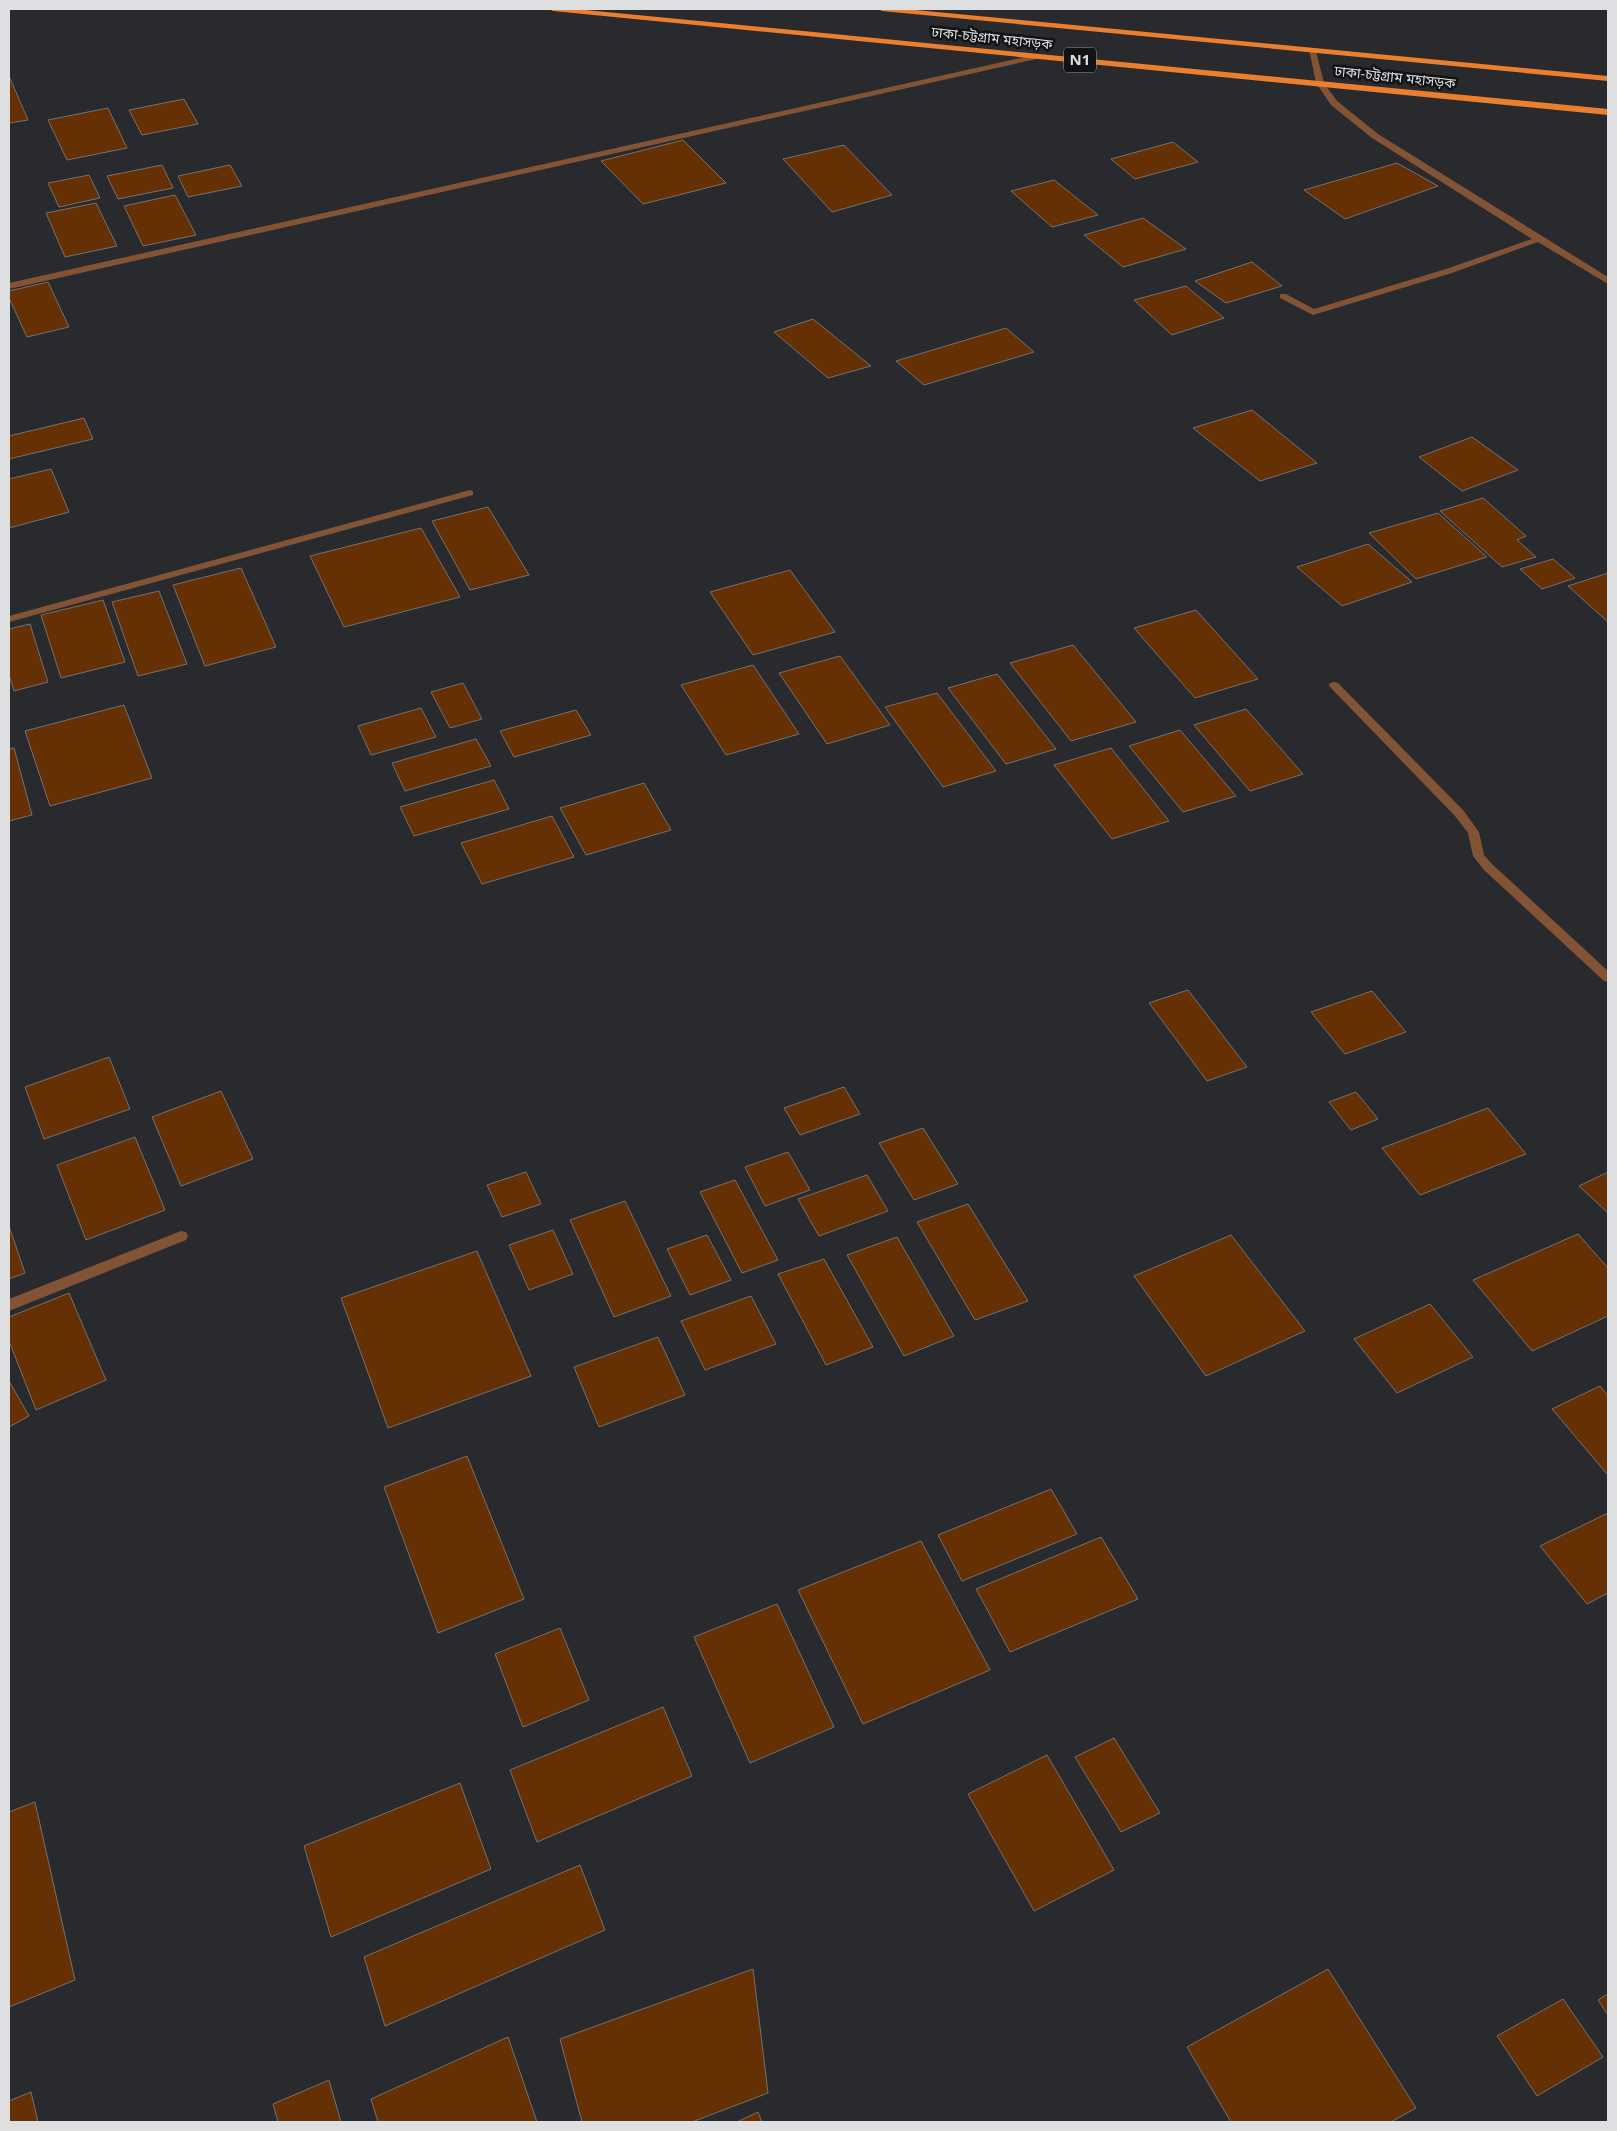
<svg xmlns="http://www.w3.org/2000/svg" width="1617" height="2131" viewBox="0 0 1617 2131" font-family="'Open Sans','Noto Sans Bengali',sans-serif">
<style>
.building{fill:#643004;stroke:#75716f}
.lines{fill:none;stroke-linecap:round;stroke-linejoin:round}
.minor{fill:#835335;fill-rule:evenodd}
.trunk{fill:#ec7f2e;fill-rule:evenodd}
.labels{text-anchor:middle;stroke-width:5;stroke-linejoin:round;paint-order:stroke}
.far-street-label{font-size:14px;fill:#dedfe1;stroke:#121314}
.shield{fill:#121314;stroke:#a1a2a4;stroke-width:1}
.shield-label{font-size:15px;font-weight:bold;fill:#dedfe1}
</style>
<rect width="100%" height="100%" fill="#292a2d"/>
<path class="building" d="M9 76 28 120 9 123Z
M184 99 198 124 142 135 129 110Z
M108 108 127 148 67 160 48 120Z
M683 140 726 183 643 204 601 161Z
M1173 142 1198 162 1135 179 1111 159Z
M844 145 892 195 832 212 783 159Z
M1397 163 1438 186 1345 219 1304 190Z
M162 165 173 188 118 199 107 176Z
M230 165 242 186 188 197 178 176Z
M89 175 100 198 59 207 48 183Z
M1054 180 1098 215 1052 227 1011 191Z
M175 195 196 235 143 246 124 206Z
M96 203 117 246 65 257 46 213Z
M1143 218 1186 249 1123 267 1084 235Z
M1252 262 1282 286 1226 303 1195 281Z
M48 282 69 327 27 337 9 298V291Z
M1186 286 1224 318 1172 335 1134 300Z
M813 319 871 366 828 378 774 332Z
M1006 328 1034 352 924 385 896 361Z
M1252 410 1317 463 1260 481 1193 428Z
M84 418 93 439 9 459V436Z
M1472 437 1518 470 1462 491 1419 457Z
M51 469 69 512 9 528V479Z
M1483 498 1526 536 1517 540 1536 557 1502 567 1440 511Z
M488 507 529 575 470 590 432 521Z
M1438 513 1487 557 1416 579 1369 533Z
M421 528 460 597 344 627 310 556Z
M1368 544 1412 582 1342 606 1297 567Z
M1553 559 1575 578 1542 589 1520 569Z
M241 568 276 647 205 666 173 585Z
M790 570 835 632 753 655 710 592Z
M1608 573V622L1568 586Z
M159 591 187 664 138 676 112 602Z
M103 600 125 662 61 678 41 615Z
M1196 610 1258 679 1195 698 1134 628Z
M30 624 48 682 14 691 9 675V629Z
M1073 645 1136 722 1071 741 1010 663Z
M840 656 890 725 827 744 779 673Z
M753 665 799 734 726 755 681 685Z
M997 674 1056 749 1006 764 948 688Z
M463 683 482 719 450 728 431 692Z
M937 693 996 771 943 787 885 707Z
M124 705 152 778 50 806 25 731Z
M421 708 436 737 371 755 358 726Z
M1246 709 1303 774 1250 791 1194 725Z
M576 710 591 735 514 757 500 731Z
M1180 730 1236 796 1183 812 1129 746Z
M476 739 491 766 405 791 392 763Z
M14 748 32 815 9 821V749Z
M1111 748 1169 821 1112 839 1054 765Z
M494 780 509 809 414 836 400 807Z
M644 783 671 830 586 855 560 808Z
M552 816 574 857 482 884 461 843Z
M1188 990 1247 1067 1207 1081 1149 1003Z
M1372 991 1406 1032 1345 1054 1311 1012Z
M109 1057 130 1109 44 1139 25 1087Z
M844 1087 860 1114 800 1135 784 1108Z
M221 1091 253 1159 181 1186 152 1117Z
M1356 1092 1378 1119 1351 1130 1329 1102Z
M1488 1108 1526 1154 1420 1195 1382 1148Z
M923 1128 958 1184 914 1200 879 1143Z
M135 1137 165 1210 86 1240 57 1165Z
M788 1152 810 1190 765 1206 745 1167Z
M526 1172 541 1204 502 1217 487 1185Z
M1608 1172V1213L1579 1186Z
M867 1175 888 1211 819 1236 798 1199Z
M735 1180 778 1260 742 1273 700 1192Z
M625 1201 671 1296 614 1317 570 1220Z
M968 1204 1028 1301 975 1320 917 1222Z
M9 1226 25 1273 9 1279Z
M553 1230 573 1274 529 1290 509 1245Z
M1578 1234 1608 1268V1316L1532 1351 1473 1280Z
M707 1235 731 1280 690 1295 667 1249Z
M1231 1235 1305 1331 1206 1376 1134 1276Z
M897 1237 954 1336 904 1356 847 1255Z
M477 1251 531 1376 388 1428 341 1298Z
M824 1259 873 1347 826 1365 778 1274Z
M69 1293 106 1380 36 1410 9 1341V1317Z
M751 1296 776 1344 705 1370 681 1321Z
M1430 1304 1473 1357 1397 1393 1354 1339Z
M658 1337 685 1395 599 1427 574 1367Z
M9 1381 29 1416 9 1427Z
M1600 1386 1608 1396V1474H1607L1552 1409Z
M467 1456 524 1599 438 1633 384 1487Z
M1051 1489 1077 1534 962 1581 938 1535Z
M1608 1513V1593L1587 1604 1540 1546Z
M1101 1537 1138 1599 1010 1652 976 1589Z
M921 1541 990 1670 863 1724 798 1590Z
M777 1604 834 1727 750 1763 694 1637Z
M560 1628 589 1700 523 1727 495 1654Z
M663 1707 692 1776 537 1842 510 1770Z
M1114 1738 1160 1813 1121 1832 1075 1757Z
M1047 1755 1114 1870 1034 1911 968 1794Z
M460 1783 491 1869 331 1937 304 1846Z
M35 1802 75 1980 9 2007V1812Z
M580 1865 605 1930 385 2026 364 1957Z
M753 1969 768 2093 692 2122H582L560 2039Z
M1328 1969 1416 2108 1391 2122H1231L1187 2047Z
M1608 1994V2015L1598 2000Z
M1563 1999 1603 2057 1537 2096 1497 2036Z
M508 2037 537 2122H378L371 2099Z
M329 2080 341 2122H278L273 2104Z
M31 2092 38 2122H9V2101Z
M758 2112 762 2122H737Z"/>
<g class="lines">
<path class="minor" d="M1309 49 1316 51 1324 83 1337 101 1378 134 1608 277V284L1538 242 1452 273 1313 315 1280 298V294H1286L1314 309 1446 269 1532 239 1372 138 1331 105 1316 83Z
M1038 54H1041V58L9 289V283Z
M470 490 473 491V495L9 622V616Z
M1334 682 1338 683 1463 810 1479 832 1484 855 1492 864 1608 971V982L1604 981 1484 870 1473 856 1468 833 1455 816 1330 687 1329 685 1330 683Z
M181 1231 186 1232 188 1236 186 1240 9 1311V1299Z"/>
<path class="trunk" d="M549 9H575L1608 109V115L553 11Z
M878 9H905L1608 76V81L882 11Z"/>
</g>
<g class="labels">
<g class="far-street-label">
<text transform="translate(992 38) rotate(6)" y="5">ঢাকা-চট্টগ্রাম মহাসড়ক</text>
<text transform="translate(1395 77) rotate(6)" y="5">ঢাকা-চট্টগ্রাম মহাসড়ক</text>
</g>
<rect class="shield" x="1064" y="47.5" width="32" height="25" rx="4"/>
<g class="shield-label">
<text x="1080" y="65">N1</text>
</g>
</g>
<rect width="1617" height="2131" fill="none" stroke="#dedfe1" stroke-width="20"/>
</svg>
